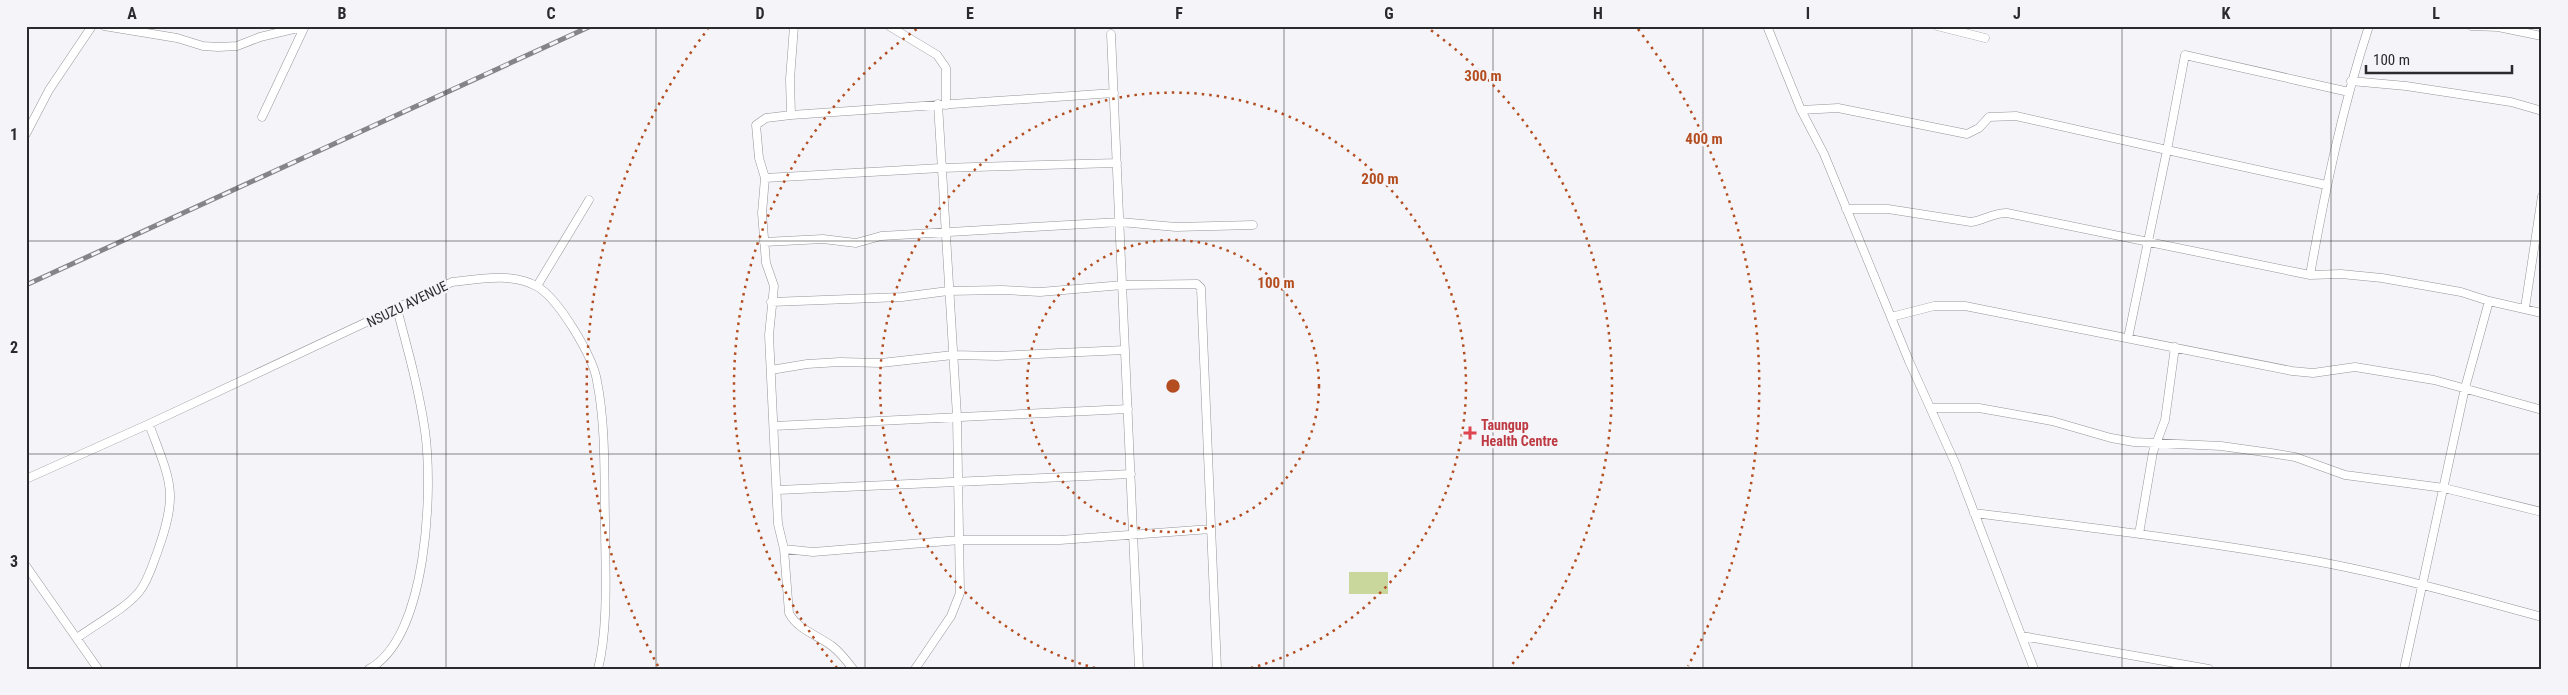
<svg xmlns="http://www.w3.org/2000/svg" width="2568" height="695" viewBox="0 0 2568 695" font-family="'Roboto Condensed',sans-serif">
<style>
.green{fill:#c9d79c}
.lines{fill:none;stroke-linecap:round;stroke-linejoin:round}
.street-casing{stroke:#95959a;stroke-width:9}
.street{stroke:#fff;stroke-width:8}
.rail-casing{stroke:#858589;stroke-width:5}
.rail{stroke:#f4f4f9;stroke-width:3;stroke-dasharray:9;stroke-linecap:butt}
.grid{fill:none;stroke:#2b2b2d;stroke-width:1;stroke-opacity:0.55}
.ring{fill:none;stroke:#b44e21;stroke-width:2.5;stroke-dasharray:2.5 5}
.health-dot{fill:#e0444e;stroke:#f4f4f9;stroke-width:2}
.labels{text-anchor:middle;stroke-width:4.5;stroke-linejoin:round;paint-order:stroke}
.street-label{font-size:14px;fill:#2b2b2d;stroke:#f4f4f9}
.health-label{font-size:14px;font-weight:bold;fill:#be3a42;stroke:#f4f4f9;text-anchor:start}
.centre{fill:#b44e21;stroke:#f4f4f9;stroke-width:2.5}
.ring-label{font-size:15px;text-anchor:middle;font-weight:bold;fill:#b44e21;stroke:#f4f4f9;stroke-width:4.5;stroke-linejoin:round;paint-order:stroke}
.neatline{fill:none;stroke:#2b2b2d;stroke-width:2}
.grid-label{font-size:16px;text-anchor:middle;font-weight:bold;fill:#2b2b2d}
</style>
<rect width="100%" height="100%" fill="#f4f4f9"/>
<path class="green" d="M1349 572H1388V594H1349Z"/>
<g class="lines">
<defs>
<path id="street" d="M104 26 177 38 203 46 218 47 237 46 260 37 306 26
M889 26 937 55 946 68V105
M1767 26 1801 110 1824 154 1909 361 1956 465 2034 669
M1937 26 1985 38
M2471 26 2498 27 2542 36
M1111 34 1139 669
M2351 81 2406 86 2511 102 2542 111
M1114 93 791 115 766 118 756 125 759 158 765 178 762 213 766 263 774 286 769 335 778 524 784 549 813 552 960 540H1060L1211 529
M1801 110 1838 108 1967 134 1979 128 1989 117 2016 116 2167 150 2128 338
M791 115 790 79 794 26
M262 117 304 28
M26 134 49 90 92 26
M765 178 941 168 1117 163
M2326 185 2167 150 2185 55 2349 92
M1846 209H1888L1971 222C1984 220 1993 213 2007 213L2310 275 2341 274 2382 278 2461 292 2489 301
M764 242 823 239 856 243 881 236 1120 222 1176 227 1253 225
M2310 275C2325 191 2342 108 2369 26
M537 286 589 200
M771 302 902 297 948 291 1002 290 1040 292 1123 285 1197 284 1201 288 1217 669
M2525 308 2542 196
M1891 317 1934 306H1965L2292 371 2313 373 2355 367 2434 380 2542 410
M771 370 807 364 840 362 881 363 953 355 997 356 1125 350
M1931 408H1979L2052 421 2111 438 2134 442 2221 446 2271 453 2295 457 2345 475 2444 488 2542 512
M774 426 1128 409
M26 479 149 424 452 282C479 279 513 272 538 287 559 300 593 356 597 381 606 427 604 475 605 521 605 566 609 626 598 669
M778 490 1131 474
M1974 513C2080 526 2186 539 2292 557 2377 571 2459 594 2542 617
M2139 534 2153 452 2165 420 2175 347
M784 549 789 613C797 629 817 635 832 646 840 652 846 660 853 669
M26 566 98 669
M2022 636 2209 669
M77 638C96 624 125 609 139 592 148 581 152 566 157 553 179 492 171 483 149 424
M369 669C428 637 433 489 425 431 419 390 408 350 397 309
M915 669 951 616 960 593 957 416 938 104
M2404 669 2465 388 2489 301 2542 313"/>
</defs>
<use href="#street" class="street-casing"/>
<use href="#street" class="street"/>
<defs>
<path id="rail" d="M26 285 591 26"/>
</defs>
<use href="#rail" class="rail-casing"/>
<use href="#rail" class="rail"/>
</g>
<path class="grid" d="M237 26V669M446 26V669M656 26V669M865 26V669M1075 26V669M1284 26V669M1493 26V669M1703 26V669M1912 26V669M2122 26V669M2331 26V669M26 241H2542M26 454H2542"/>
<g class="ring">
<circle cx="1173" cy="386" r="146"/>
<path d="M1095 668A293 293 0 1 1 1251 668"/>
<path d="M837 668A439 439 0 0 1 921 26M1425 26A439 439 0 0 1 1509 668"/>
<path d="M658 666A586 586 0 0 1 708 29M1638 29A586 586 0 0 1 1688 666"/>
</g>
<path class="health-dot" d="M1467.5 425.5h5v5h5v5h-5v5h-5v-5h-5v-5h5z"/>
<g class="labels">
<g class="street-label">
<text transform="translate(407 304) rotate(-26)" y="5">NSUZU AVENUE</text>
</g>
<g class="health-label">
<text x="1481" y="430">Taungup<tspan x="1481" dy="16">Health Centre</tspan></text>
</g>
</g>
<circle cx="1173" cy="386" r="8" class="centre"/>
<g class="ring-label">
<text x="1483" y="81">300 m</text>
<text x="1704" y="144">400 m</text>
<text x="1380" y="184">200 m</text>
<text x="1276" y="288">100 m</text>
</g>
<rect width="2568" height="695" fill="none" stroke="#f4f4f9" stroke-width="55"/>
<path d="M2366 65v8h146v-8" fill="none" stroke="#2b2b2d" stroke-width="2.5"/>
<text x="2373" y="65" font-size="15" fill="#2b2b2d" stroke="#f4f4f9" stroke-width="4" paint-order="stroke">100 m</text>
<rect x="28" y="28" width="2512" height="640" class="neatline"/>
<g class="grid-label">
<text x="132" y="19">A</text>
<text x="342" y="19">B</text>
<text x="551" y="19">C</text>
<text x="760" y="19">D</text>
<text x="970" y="19">E</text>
<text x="1179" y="19">F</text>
<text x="1389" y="19">G</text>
<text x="1598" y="19">H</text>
<text x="1808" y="19">I</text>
<text x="2017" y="19">J</text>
<text x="2226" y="19">K</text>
<text x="2436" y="19">L</text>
<text x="14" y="140">1</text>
<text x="14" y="353">2</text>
<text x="14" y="567">3</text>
</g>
</svg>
